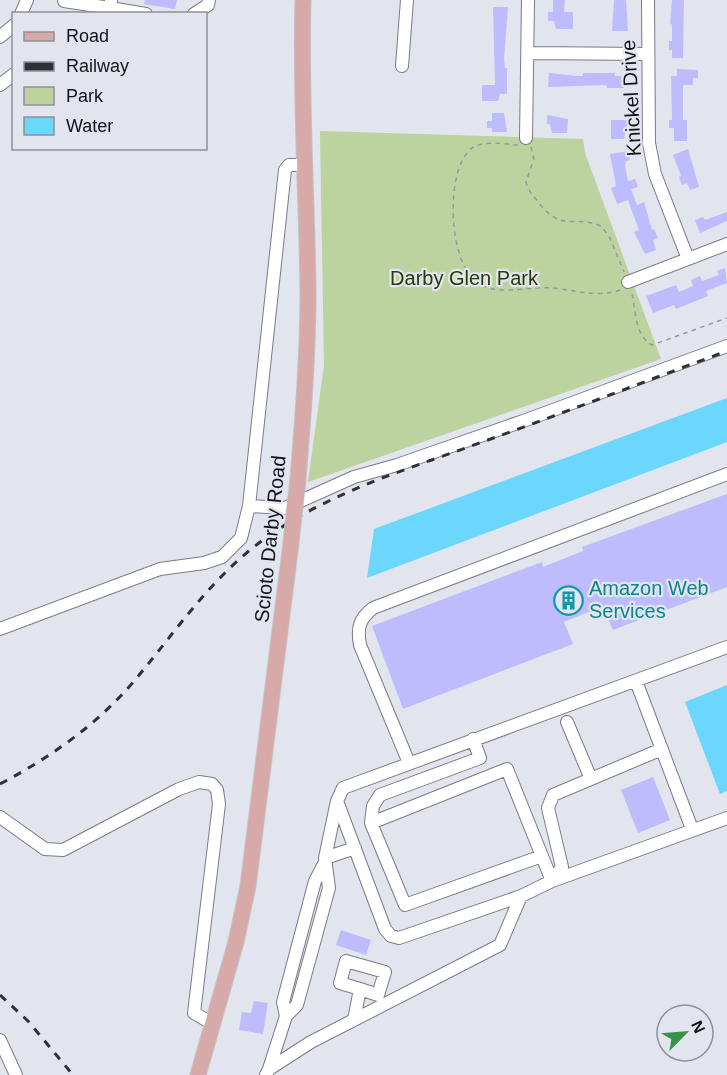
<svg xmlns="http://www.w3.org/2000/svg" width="727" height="1075" viewBox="0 0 727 1075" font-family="Helvetica,sans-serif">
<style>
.green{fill:#bcd29f}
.water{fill:#6bd7fc}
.building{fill:#bebcfc}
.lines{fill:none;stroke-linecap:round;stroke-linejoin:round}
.minor-casing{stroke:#7a7b85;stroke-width:14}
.major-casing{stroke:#c1c2c3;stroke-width:17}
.path{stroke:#95979e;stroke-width:1.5;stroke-dasharray:4.5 4.5;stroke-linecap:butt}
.minor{stroke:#fff;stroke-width:12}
.major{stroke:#d8a9a9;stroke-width:15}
.rail{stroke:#303136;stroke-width:3;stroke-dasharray:8 8;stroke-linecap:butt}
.major-bridge-casing{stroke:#c1c2c3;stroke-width:17;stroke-linecap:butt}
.major-bridge{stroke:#d8a9a9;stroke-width:15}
.labels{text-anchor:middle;stroke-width:4.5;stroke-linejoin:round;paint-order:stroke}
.street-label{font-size:20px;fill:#121317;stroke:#e2e4ee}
.park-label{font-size:20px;fill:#293c00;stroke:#e2e4ee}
.culture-label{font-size:20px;fill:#0d838f;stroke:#e2e4ee;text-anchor:start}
</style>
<rect width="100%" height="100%" fill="#e2e4ee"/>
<path class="green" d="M320 131 583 139 585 153 661 359 308 482 324 365Z"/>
<path class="water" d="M727 398V442L367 578 374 529Z
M727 685V791L720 794 685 702Z"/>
<path class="building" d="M145 0H177L175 9 144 4Z
M553 0H565L564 12H573V29H556L554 21H548V12H553Z
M614 0H626L628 31H612Z
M672 0H684L683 58H672V50H669V41H672V25L670 23Z
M493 7H508L504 59 505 68H507V94H500L498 101H482V85H495Z
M677 69 698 70V78H693V85H683V120H687V141H674V128H669V120H672L671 76H677Z
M549 73 577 76H583V73H615V76H624V88H607L606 85 548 87Z
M492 113H504L507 132H492V128H487V121H492Z
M547 115 568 119 567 133H552L550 124H547Z
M611 120H628L624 139H611Z
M688 149 699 187 690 190 687 183 682 185 679 177 681 176 673 155Z
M628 151 630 160 626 161 625 166 628 181 635 179 638 187 631 189 637 205 644 202 652 230 654 229 658 238 653 240 656 250 645 254 634 232 639 230 628 200 617 204 611 188 616 186 610 154Z
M727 212V221L700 233 695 220 703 217 705 220Z
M725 268 727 283 706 291 708 296 676 309 674 305 653 313 646 296 676 285 679 292 693 286 691 280 700 276 702 281 719 275 717 271Z
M727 494V587L613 630 605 612 591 617 588 612 564 622 573 644 403 709 372 626 542 562 543 567 583 551 582 547Z
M653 777 670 820 638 833 621 790Z
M341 930 371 940 366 955 336 945Z
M254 1001 268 1003 263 1034 239 1030 242 1012 251 1013Z"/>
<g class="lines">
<defs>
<path id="minor" d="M648 0 649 143 655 174 688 259
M64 1 110 8
M111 1 110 8 146 14
M21 14 27 0
M194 14 208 5 209 0
M0 37 14 25
M529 53 646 54
M402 66 407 0
M0 85 14 74
M526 138 528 0
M628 282 727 244
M249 506 285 508 354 477 397 465 526 420 727 346
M0 629 160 569 204 563 222 557 241 538 249 506 285 170 289 165H304
M636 681 692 829
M567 722 591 779
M409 763 360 645C357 628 359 619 373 608L727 474
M337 801 385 929 391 936 399 938 521 896
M0 817 45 849 63 850 179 789 199 782 212 784 217 790 219 804 194 1013 213 1024
M371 823 373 806 380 795 480 758 473 739
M325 858 355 848
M552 881 562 867 548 808 553 795 662 749
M552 881 727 818
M286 1016 297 1005 329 888 325 858 337 801 343 788 727 647
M354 1020 360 989 378 995 385 972 346 961 340 983 360 989
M0 1040 16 1075
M269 1069 286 1016 283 1002 315 881 324 864
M266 1075 269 1069 311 1042 500 945 521 896 552 881 507 769 371 823 405 905 542 856"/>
<path id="major" d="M298 479C303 417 308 355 308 292 307 195 300 97 303 0
M198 1075 236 942 248 886 290 551"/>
</defs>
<use href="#minor" class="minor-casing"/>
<use href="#major" class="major-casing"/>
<path class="path" d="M518 145C504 144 484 140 472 148 444 169 448 266 479 284 500 296 529 286 552 288 576 290 597 298 620 290
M531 147 534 159 526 182C528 191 533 195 538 202 564 234 572 214 601 226L609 236 624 272
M632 294C636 310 634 335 652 345L727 318"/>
<use href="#minor" class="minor"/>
<use href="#major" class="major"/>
<path class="rail" d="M0 784C51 757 98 724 135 680 176 631 211 578 263 540 330 491 409 469 485 441 566 412 646 381 727 351
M0 995 28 1021 73 1075"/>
<defs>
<path id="major-bridge" d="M290 551 298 479"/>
</defs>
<use href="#major-bridge" class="major-bridge-casing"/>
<use href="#major-bridge" class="major-bridge"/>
</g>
<defs>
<symbol id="building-ring" viewBox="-11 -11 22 22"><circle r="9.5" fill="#e2e4ee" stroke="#0f9aa8" stroke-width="1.5"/><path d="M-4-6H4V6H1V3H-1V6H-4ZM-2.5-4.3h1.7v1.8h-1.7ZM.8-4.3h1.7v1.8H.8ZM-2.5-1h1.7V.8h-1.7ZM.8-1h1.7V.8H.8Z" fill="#0f9aa8"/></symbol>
</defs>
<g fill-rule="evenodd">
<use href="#building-ring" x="552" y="584" width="33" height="33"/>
</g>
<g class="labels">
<g class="street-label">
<text transform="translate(631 98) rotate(-93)" y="7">Knickel Drive</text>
<text transform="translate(270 539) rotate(-84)" y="7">Scioto Darby Road</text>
</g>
<g class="park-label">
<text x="464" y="285">Darby Glen Park</text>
</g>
<g class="culture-label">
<text x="589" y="595">Amazon Web<tspan x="589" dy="23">Services</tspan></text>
</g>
</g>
<rect x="12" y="12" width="195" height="138" fill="#e2e4ee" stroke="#8f9098" stroke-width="1.5"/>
<rect x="24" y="32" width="30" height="9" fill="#d8a9a9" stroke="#8f9098" stroke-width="1.5"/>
<text x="66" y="42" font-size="18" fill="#121317">Road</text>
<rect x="24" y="62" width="30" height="9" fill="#303136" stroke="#8f9098" stroke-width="1.5"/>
<text x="66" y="72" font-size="18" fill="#121317">Railway</text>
<rect x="24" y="87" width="30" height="18" fill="#bcd29f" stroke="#8f9098" stroke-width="1.5"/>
<text x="66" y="102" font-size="18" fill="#121317">Park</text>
<rect x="24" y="117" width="30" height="18" fill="#6bd7fc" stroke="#8f9098" stroke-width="1.5"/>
<text x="66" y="132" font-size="18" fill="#121317">Water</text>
<g transform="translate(685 1033) rotate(65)"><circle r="28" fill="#e2e4ee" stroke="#8f9098" stroke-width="1.5"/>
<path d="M0-4.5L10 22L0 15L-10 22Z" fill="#379446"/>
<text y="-9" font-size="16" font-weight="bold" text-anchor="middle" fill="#121317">N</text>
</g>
</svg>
